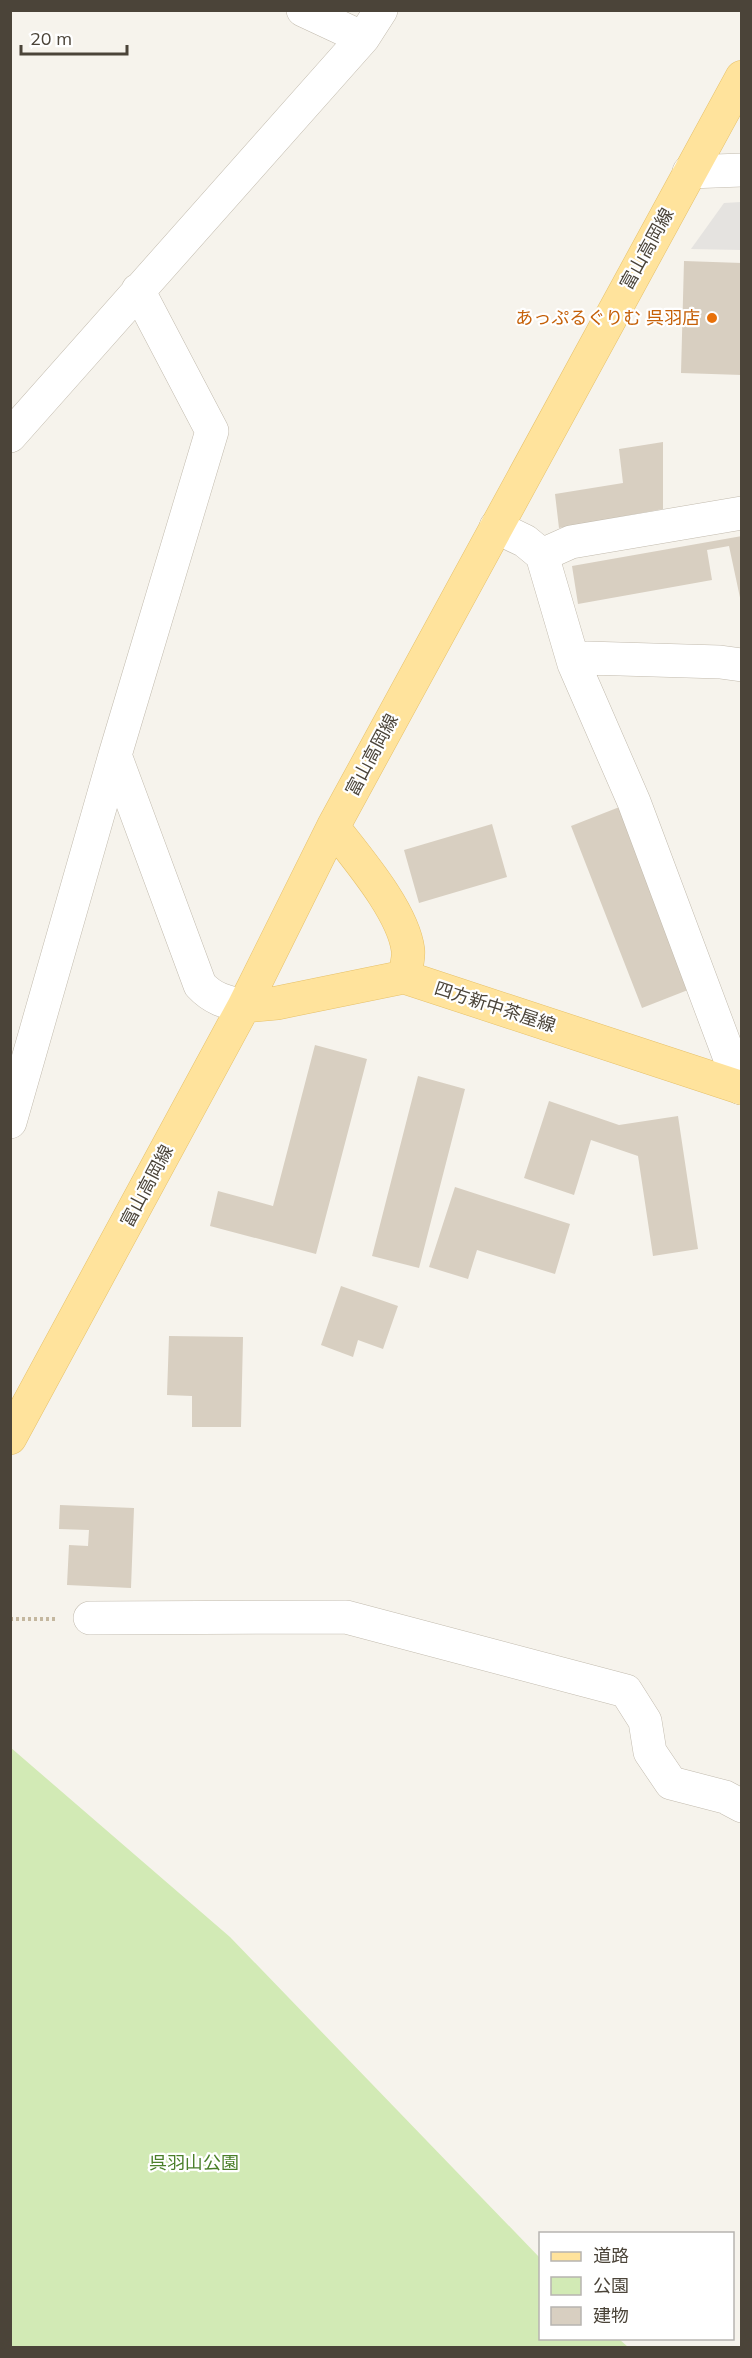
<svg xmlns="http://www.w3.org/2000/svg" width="752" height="2358" viewBox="0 0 752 2358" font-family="Mulish,'Noto Sans JP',sans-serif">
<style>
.green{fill:#d2eab5}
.parking{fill:#e5e3e0}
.building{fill:#d8cfc1}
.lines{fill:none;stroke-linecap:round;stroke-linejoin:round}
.minor-casing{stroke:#c2bbae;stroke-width:34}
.major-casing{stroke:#e6c16a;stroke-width:34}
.path{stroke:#c4b79f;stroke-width:4;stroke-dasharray:3 3;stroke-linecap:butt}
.minor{stroke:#fff;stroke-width:33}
.major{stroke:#ffe39c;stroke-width:33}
.food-dot{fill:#e8710a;stroke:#fff;stroke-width:2}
.labels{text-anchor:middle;stroke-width:4.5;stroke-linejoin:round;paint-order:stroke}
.street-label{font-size:18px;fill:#4b4439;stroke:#fff}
.food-label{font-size:18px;fill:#c56008;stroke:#fff;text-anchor:end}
.park-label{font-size:18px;fill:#4a7f2a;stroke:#fff}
</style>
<rect width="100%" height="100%" fill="#f6f3ec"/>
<path class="green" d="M10 1747 230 1937 540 2258V2338L619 2339 628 2347H11Z"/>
<path class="parking" d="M741 202V250L691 249 724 203Z"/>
<path class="building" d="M684 261 742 263V375L681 373Z
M663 442V509L559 528 555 494 623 483 619 449Z
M742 536V607L729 546 707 550 712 580 578 604 572 566Z
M622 806 693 988 642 1008 571 826Z
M492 824 507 877 419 903 404 850Z
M315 1045 367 1059 316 1254 210 1226 218 1191 273 1206Z
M418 1076 465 1089 419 1268 372 1256Z
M549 1101 619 1125 678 1116 698 1249 653 1256 638 1156 591 1140 574 1195 524 1178Z
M455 1187 570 1224 555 1274 477 1250 468 1279 429 1267Z
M341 1286 398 1306 383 1349 358 1340 353 1357 321 1345Z
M169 1336 243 1337 241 1427H192V1396L167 1395Z
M60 1505 134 1508 131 1588 67 1585 69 1545 88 1546 89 1530 59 1529Z"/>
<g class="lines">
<defs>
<path id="minor" d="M303 10 363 38
M689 172 742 170
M138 290 212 431 115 755 200 985C213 999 225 1002 244 1006
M10 436 363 38 381 10
M496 527 525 541 542 555 571 542 742 513
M542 555 574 664 634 802 741 1088
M574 664 587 658 720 662 742 665
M10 1122 115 755
M90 1618 346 1617 626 1691 645 1721 650 1752 671 1783 725 1797 742 1806"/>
<path id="major" d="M333 827C357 858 403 911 408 950 409 958 406 969 404 977
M244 1006 277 1003 404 977 742 1088
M10 1438 244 1006 333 827 742 77"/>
</defs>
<use href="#minor" class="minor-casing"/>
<use href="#major" class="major-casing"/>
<path class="path" d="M10 1619H57"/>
<use href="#minor" class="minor"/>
<use href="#major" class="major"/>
</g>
<circle class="food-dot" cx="712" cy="318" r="6"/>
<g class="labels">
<g class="street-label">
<text transform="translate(647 249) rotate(-61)" y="6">富山高岡線</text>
<text transform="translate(372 755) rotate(-62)" y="6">富山高岡線</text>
<text transform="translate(495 1007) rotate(18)" y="6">四方新中茶屋線</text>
<text transform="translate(147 1186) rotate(-62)" y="6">富山高岡線</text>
</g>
<g class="food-label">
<text x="700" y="324">あっぷるぐりむ 呉羽店</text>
</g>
<g class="park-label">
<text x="194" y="2169">呉羽山公園</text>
</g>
</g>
<rect width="752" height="2358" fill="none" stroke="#4b4439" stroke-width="24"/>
<rect x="539" y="2232" width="195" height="108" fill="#ffffff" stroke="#b7b4b0" stroke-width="1.5"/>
<rect x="551" y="2252" width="30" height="9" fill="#ffe39c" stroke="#b7b4b0" stroke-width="1.5"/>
<text x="593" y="2262" font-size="18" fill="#4b4439">道路</text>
<rect x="551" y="2277" width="30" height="18" fill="#d2eab5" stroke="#b7b4b0" stroke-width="1.5"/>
<text x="593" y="2292" font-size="18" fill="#4b4439">公園</text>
<rect x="551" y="2307" width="30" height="18" fill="#d8cfc1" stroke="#b7b4b0" stroke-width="1.5"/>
<text x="593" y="2322" font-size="18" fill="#4b4439">建物</text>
<path d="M21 45v9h106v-9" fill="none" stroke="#4b4439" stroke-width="3"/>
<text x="30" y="45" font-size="18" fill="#4b4439" stroke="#ffffff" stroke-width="4.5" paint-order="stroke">20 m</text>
</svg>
